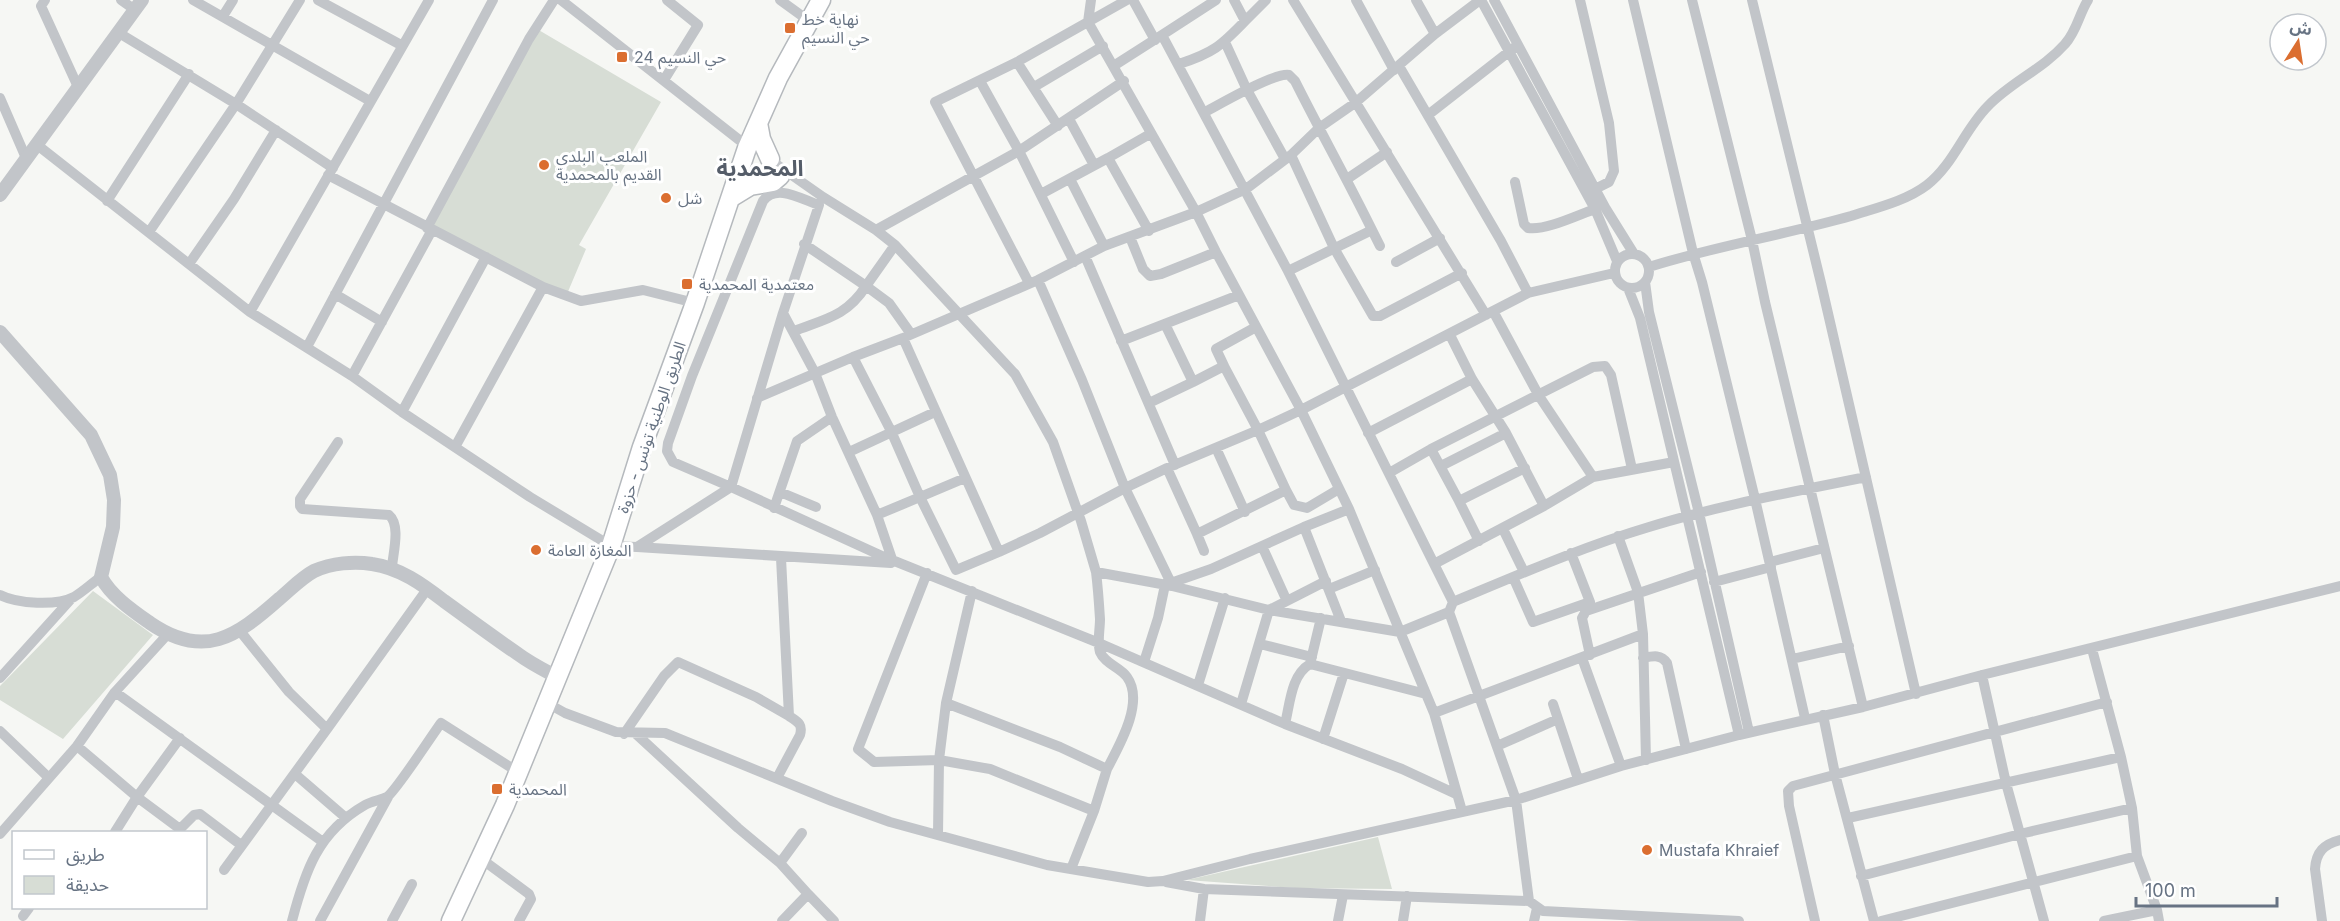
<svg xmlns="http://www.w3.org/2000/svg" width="2340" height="921" viewBox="0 0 2340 921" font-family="Inter,'Noto Sans Arabic',sans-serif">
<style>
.green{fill:#d7ddd5}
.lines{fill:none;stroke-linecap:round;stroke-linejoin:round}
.primary-casing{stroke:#b5b9bd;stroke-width:21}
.minor{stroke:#c2c5c9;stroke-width:10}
.tertiary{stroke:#c2c5c9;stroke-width:14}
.primary{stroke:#fff;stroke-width:18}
.poi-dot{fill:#db6e30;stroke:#fff;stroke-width:2}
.labels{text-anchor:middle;stroke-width:6;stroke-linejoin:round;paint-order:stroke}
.poi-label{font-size:16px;fill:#677383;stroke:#fff;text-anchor:start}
.street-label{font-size:16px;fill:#677383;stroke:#fff}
.district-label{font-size:22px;font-weight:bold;fill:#555d69;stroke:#fff}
</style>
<rect width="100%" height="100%" fill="#f6f7f4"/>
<path class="green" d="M537 29 661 102 579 245 586 249 567 294 429 228Z
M93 591 153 635 63 739 0 700V686Z
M1378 837 1392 889 1295 888 1187 880Z"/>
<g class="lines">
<defs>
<path id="primary" d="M758 123 761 139 770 159
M732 197 750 186 773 182 780 176
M451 921 505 805 611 546 642 447 695 303 747 148 778 78 821 0"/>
</defs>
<use href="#primary" class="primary-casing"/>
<path class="minor" d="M45 0 41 6 78 87
M121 0 135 10
M193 0 370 101
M318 0 401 45
M561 0 752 150
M780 0 809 21
M1091 0 1088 22 1196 212 1216 252 1301 410 1349 509 1434 713 1462 811
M1133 0 1155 40
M1234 0 1245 21 1266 0
M1293 0 1486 315
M1356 0 1394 70
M1416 0 1435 34
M1481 0 1595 209 1617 261
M1494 0 1606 209 1634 254
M1580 0 1609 123 1614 171 1609 182 1595 189
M1633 0 1693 253 1702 282 1755 499 1805 718
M1692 0 1752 240 1765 302 1863 707
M1752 0 1821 283 1916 694
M223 16 233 0
M119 33 236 104 333 168
M1162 35 1216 0
M1225 42 1247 90 1285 159
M1017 62 1058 126
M1179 64C1213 53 1221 46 1245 21
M1115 65 1162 35 1288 271 1453 602
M1399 66 1501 241 1528 293
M664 80 698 25 667 0
M980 81 1019 151 1074 262
M1034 87 1103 46
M0 98 26 158
M1205 112C1220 104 1275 72 1289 75L1295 81C1320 131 1347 179 1372 230
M1428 115 1515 47
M1069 119 1094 165
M36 144 250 312 352 376 432 230
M1291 155 1334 248 1373 316H1380L1462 273
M766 157 823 197 876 230 895 245 1015 374 1053 442 1081 521 1096 572 1172 586 1269 610 1400 632 1449 612 1453 602C1518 575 1582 547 1649 527 1720 505 1793 492 1866 477
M1108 158 1150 134
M328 175 543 287 455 447
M1070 179 1104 246
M1347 179 1387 152
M1515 182 1524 224 1528 228C1545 231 1578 215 1595 209
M1041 194 1108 158 1149 231
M107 201 189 74
M427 228 529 39 554 0
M876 230 1019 151 1124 81
M149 232 236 104 300 0
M1130 237 1143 269 1150 276 1161 274 1216 252
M895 245 866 286 889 303 911 334
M1615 271a17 17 0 1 1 34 0a17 17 0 1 1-34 0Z
M1085 256 1175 465
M1396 262 1440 238
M189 264 234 199 276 130
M1649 267C1715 246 1784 235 1851 216 1876 208 1906 201 1927 185 1954 164 1964 130 1988 106 2011 82 2043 69 2065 44 2077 31 2079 14 2088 0
M1288 271 1372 230 1380 246
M1645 282 1649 312 1699 513 1749 732
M1029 283 935 102 1017 62 1127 0
M543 287 581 301 643 290 695 303
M1628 288 1640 318 1739 735
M335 294 382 322
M1493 311 1539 396 1593 477
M250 312 429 0
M783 313 731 487 673 462 667 451 668 443 692 376 763 201C776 183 801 199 819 205L783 313 815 373 832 417 877 515 920 497 891 431 853 357 903 338 999 552 1040 533 1125 488 1082 380 1038 280
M1165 324 1193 382 1224 366 1216 349 1256 327
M794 331C825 319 847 316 866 286L804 244
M1450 335 1472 379 1506 433 1544 506 1593 477 1674 462
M903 338 1038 280 1104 246 1196 212 1246 189 1291 155 1319 128 1355 103 1435 34 1480 0
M1121 341 1239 295
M307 347 493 0
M1224 366 1258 430 1286 490
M352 376 402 412 530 497 611 546 637 547 731 487 882 556 1099 643 1285 724 1402 769 1456 794
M757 398 853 357
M1149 403 1193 382
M402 412 486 257
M1368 433 1472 379
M338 442 300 499V506L302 509 389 515C401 525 393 553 392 567
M1216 448 1245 512
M1431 449 1459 501 1525 468
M849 452 935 412
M1441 466 1506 433
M1167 468 1197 534
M1389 473 1431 449 1593 367 1605 366 1611 375 1632 469
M965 478 920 497 956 570 999 552
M780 492 816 507
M1459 501 1479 541
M774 508 797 441 832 417
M877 515 892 559
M1304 527 1349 509
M1503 529 1524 572
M1618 536 1638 592 1643 634
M1262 546 1286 599
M637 547 891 563
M1204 551 1197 534 1286 490 1294 505 1307 508 1339 489
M1770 562 1824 548
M1434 564 1544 506
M1096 572C1098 588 1099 603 1100 619 1100 630 1097 642 1100 652 1105 664 1120 667 1127 677 1145 702 1119 746 1107 769
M927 573 858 749 874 762 939 760 938 835
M1513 577 1533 622 1590 602 1571 553
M1714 582 1771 567
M1171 583 1125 488 1167 468 1258 430 1301 410 1528 293 1614 273
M1329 589 1375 570
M972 591 946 703 1060 747 1107 769 1094 811 1071 869
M0 595C17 604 57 606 74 597 84 591 92 583 101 577
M1260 644 1312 657
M2092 649 2121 757 2132 808 2137 856 2157 910 2159 921
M1590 655 1582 618 1586 611 1701 572
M1582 658 1621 766
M1643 658C1653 656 1661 654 1667 663L1686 749
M1792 659 1849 646
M1144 662 1158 618 1165 585 1211 569 1304 527 1341 621
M1310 664 1426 694
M1982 675 2006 783 2044 921
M0 678 72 598
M1198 685 1225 598
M115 692 323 842
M547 703 565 713 616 732 665 733 832 801 890 822 1047 865 1148 882 1163 881 1250 859 1516 800 1621 766 1739 735 1863 707 1982 675 2340 586
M946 703 939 760 990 769 1094 811
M1241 704 1269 610 1326 581
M1553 704 1578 779
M1434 713 1643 634 1646 760
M1823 715 1835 774 1874 921
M1285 724C1290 704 1291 675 1310 664L1321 618
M327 729 428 588
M0 731 48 777
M635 733 738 828 780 863 808 894 782 921
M624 734 664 676 678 662 756 697 789 716
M1323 739 1344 673
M77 746 137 797 180 829 194 815 200 814 241 845
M1497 746 1558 719
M295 774 346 818
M777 778 800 735C803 724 798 722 789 716L781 558
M1848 818 2121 757
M115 832 137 797 180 738
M0 834 77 746 115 692 167 635
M480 858 529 894 531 899 519 921
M780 863 802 833
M224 870 327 729 289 692 240 631
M1861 876 2020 834 2132 808
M1166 882 1204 889 1529 901 1516 800 1449 612
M808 894 834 921
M1529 901 1543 911 1739 921
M23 916 29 908
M292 921C305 871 318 832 365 805 372 801 381 800 387 797 396 791 432 735 441 723L518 772
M320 921 388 797
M392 921 412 884
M1200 921 1204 889
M1338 921 1343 895
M1403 921 1407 896
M1534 921 1537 908
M1815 921 1789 806 1788 791 1793 786 2107 702
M1881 921 2137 856
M2104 921 2157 910
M2322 921 2315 869C2316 852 2324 844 2340 840"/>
<path class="tertiary" d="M0 195 142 0
M0 332 91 435 110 475 114 500 113 527 101 577C111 596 133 611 150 623 204 660 236 637 279 599 290 590 301 578 314 571 332 563 354 561 372 564 400 568 422 584 444 601 469 619 493 637 518 654 530 663 544 670 557 677"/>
<use href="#primary" class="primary"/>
</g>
<g class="poi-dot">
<rect x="784" y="22" width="12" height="12" rx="3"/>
<rect x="616" y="51" width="12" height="12" rx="3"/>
<circle cx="544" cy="165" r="6"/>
<circle cx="666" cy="198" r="6"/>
<rect x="681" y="278" width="12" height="12" rx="3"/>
<circle cx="536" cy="550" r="6"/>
<rect x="491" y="783" width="12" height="12" rx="3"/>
<circle cx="1647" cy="850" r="6"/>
</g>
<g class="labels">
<g class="poi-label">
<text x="802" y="25">نهاية خط<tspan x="802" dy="18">حي النسيم</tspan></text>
<text x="634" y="63">حي النسيم 24</text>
<text x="556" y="162">الملعب البلدي<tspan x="556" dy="18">القديم بالمحمدية</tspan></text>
<text x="678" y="204">شل</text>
<text x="699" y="290">معتمدية المحمدية</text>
<text x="548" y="556">المغازة العامة</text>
<text x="509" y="795">المحمدية</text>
<text x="1659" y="856">Mustafa Khraief</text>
</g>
<g class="street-label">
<text transform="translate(651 427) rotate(-71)" y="6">الطريق الوطنية تونس - حزوة</text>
</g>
<g class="district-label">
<text x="760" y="176">المحمدية</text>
</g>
</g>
<rect x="12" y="831" width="195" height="78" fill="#ffffff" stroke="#c2c7cd" stroke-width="1.5"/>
<rect x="24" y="850" width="30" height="9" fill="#ffffff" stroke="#c2c7cd" stroke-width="1.5"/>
<text x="66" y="861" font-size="18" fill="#677383">طريق</text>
<rect x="24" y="876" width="30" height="18" fill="#d7ddd5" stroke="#c2c7cd" stroke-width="1.5"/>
<text x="66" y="891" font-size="18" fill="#677383">حديقة</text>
<g transform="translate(2298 42) rotate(12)"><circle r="28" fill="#ffffff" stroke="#c2c7cd" stroke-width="1.5"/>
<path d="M0-4.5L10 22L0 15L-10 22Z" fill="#db6e30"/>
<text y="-9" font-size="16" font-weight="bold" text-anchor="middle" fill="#677383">ش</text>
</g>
<path d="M2136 897v9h141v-9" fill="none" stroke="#677383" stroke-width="3"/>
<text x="2145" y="897" font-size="18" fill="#677383" stroke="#ffffff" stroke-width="4.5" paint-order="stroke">100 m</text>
</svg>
